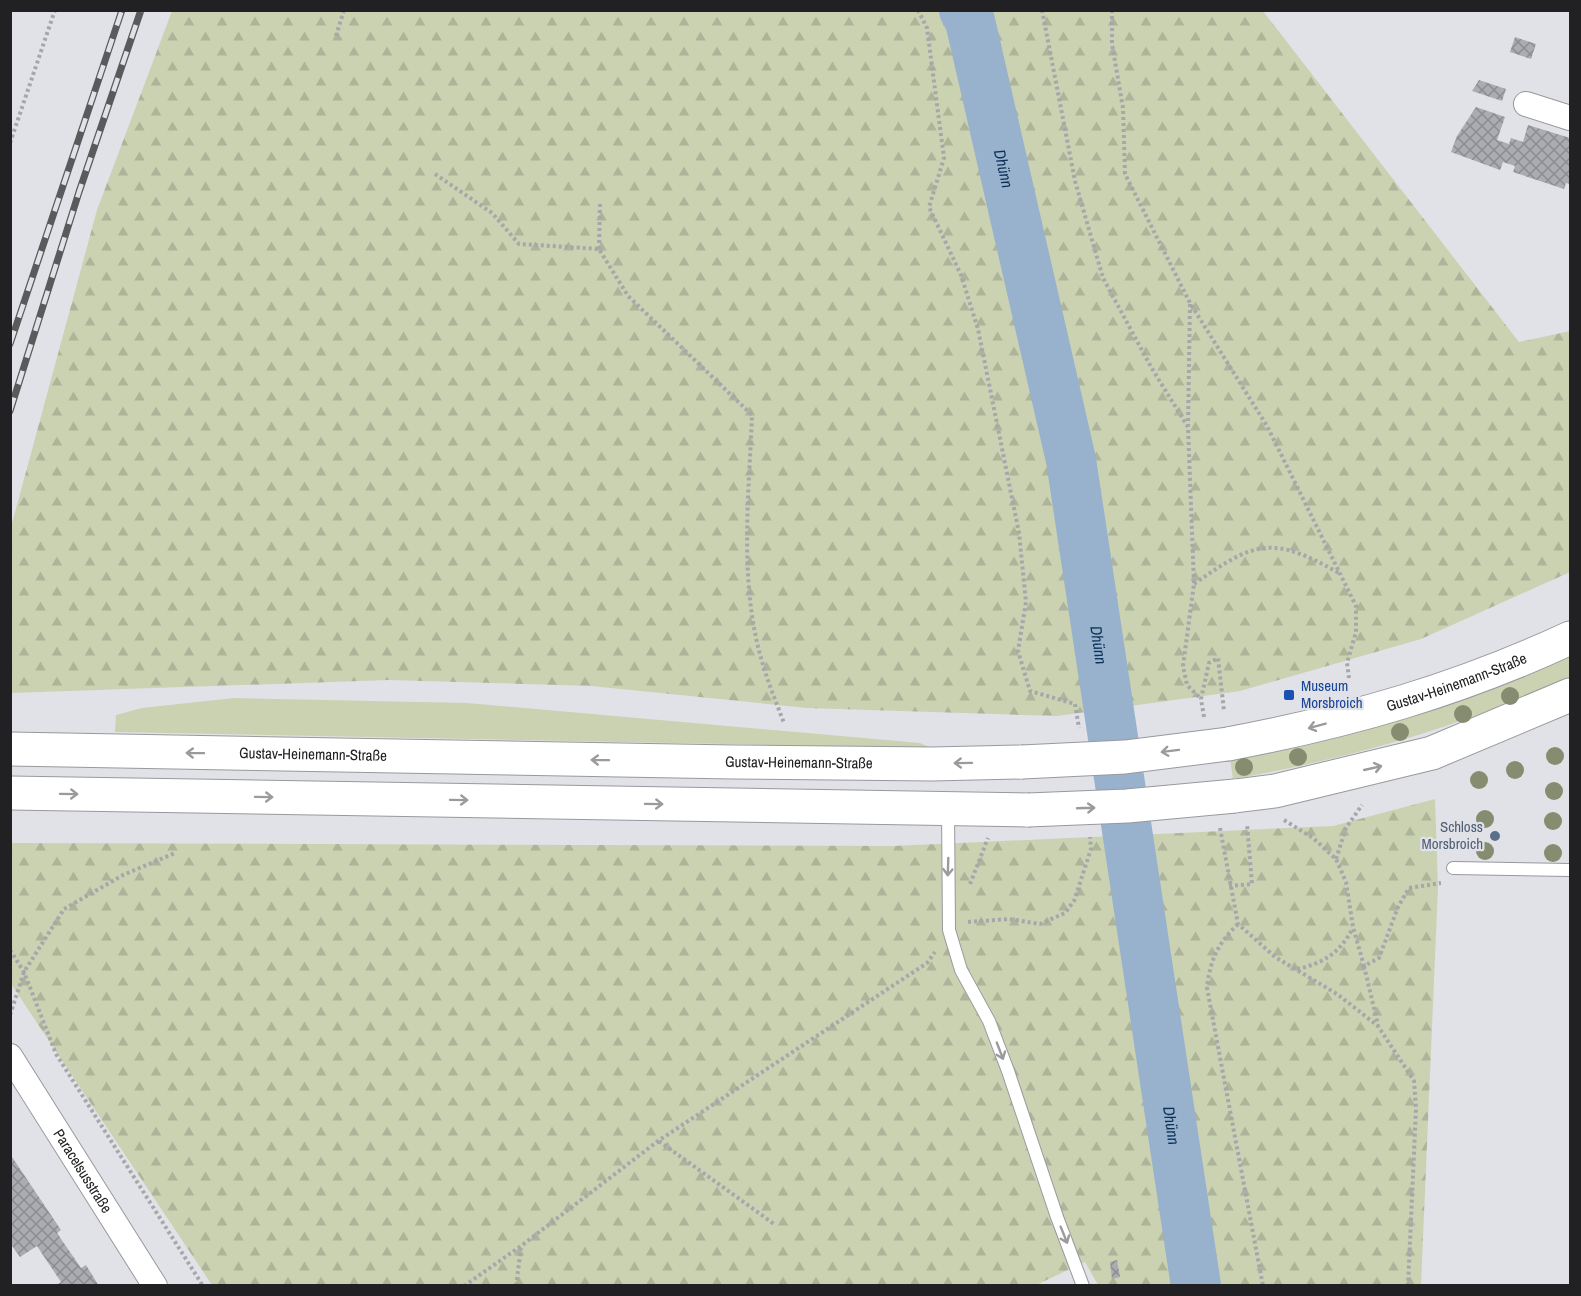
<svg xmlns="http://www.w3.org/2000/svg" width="1581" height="1296" viewBox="0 0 1581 1296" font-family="'Archivo Narrow',sans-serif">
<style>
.grass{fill:#cad2b2}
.forest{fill:url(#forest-firs)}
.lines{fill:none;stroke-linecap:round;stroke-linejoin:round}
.river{stroke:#98b1cd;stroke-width:50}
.building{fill:url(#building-cross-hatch)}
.lane-casing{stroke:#98999e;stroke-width:14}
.street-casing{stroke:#98999e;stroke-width:26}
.secondary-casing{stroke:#98999e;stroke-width:35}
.path{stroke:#a6a7ab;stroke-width:4;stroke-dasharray:3 3;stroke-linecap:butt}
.lane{stroke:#fff;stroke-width:12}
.street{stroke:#fff;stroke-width:24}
.secondary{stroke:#fff;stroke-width:33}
.rail-casing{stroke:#5a5a5d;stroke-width:7}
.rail{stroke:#e1e2e7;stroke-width:4.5;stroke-dasharray:14;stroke-linecap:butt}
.secondary-bridge-casing{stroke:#98999e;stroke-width:35;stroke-linecap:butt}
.secondary-bridge{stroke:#fff;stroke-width:33}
.tree{fill:#868c6f}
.oneway{stroke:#9b9b9c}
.transit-dot{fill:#1a4fb4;stroke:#e1e2e7;stroke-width:2}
.service-dot{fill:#5c6f8a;stroke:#e1e2e7;stroke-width:2}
.labels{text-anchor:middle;stroke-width:4.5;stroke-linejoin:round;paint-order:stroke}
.street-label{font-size:15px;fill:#212123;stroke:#e1e2e7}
.transit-label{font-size:15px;fill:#164399;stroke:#e1e2e7;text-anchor:start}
.service-label{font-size:15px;fill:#4e5e75;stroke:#e1e2e7;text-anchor:end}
.water-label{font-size:16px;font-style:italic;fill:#0d3258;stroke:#e1e2e7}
</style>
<defs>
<pattern id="forest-firs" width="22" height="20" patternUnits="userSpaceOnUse" patternTransform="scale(1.5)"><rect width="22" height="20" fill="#cad2b2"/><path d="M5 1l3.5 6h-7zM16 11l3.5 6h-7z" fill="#adb499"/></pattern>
<pattern id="building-cross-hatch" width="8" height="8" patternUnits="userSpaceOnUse" patternTransform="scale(1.5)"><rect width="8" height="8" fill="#abacb1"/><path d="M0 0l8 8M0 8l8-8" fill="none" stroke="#8b8c90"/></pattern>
</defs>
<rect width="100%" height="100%" fill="#e1e2e7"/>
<path class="grass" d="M1570 656V678C1456 728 1356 757 1233 779L1230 759C1351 736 1458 707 1570 656Z
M234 698 467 703 920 743 931 748 115 732 116 715 142 708Z"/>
<path class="forest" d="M172 11H1263L1519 342 1570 331V572L1421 639 1240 691 1057 716 807 708 591 686 389 680 11 693V527L97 210Z
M1435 799 1438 887 1421 1285H1098L1085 1262 1034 1286 212 1285 11 984 10 843 893 846 1333 826Z"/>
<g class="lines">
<path class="river" id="s1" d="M964 10 970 21 1071 460 1196 1286"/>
</g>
<path class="building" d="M1515 37 1536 44 1531 59 1510 52Z
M1479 80 1506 89 1502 101 1472 91Z
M1476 107 1505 117 1497 140 1509 144 1511 138 1523 142 1528 125 1570 138V184L1566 183 1564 189 1513 172 1515 166 1503 162 1500 170 1451 152 1457 136Z
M10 1154 61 1230 57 1233 81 1268 86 1265 99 1286H55L61 1282 37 1246 20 1257 10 1243Z
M1117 1260 1120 1277 1112 1279 1110 1262Z"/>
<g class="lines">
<defs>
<path id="lane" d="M948 810 949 930 961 970 989 1021 1008 1071 1057 1217 1083 1286
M1453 868 1570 870"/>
<g id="street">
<path d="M1526 104 1570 118"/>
<path id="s2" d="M10 1056 155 1286"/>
</g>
<g id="secondary">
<path id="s3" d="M1228 744C1350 721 1458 690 1570 638"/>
<path id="s4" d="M10 749 733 762 932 764 1022 762"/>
<path d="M10 793 1028 810"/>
<path d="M1235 796 1275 791 1432 753 1570 695"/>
</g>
</defs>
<use href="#lane" class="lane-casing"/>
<use href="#street" class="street-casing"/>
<use href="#secondary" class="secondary-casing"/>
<path class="path" d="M918 10 927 28 944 158 929 207 961 275 978 329 1019 533 1026 602 1018 651 1030 691 1075 704 1079 728
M1042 10 1075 181 1103 278 1151 367 1188 427
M1112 10V44L1123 108 1125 174 1190 303 1267 426 1356 606V632L1347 663 1349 678
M336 36 344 10
M10 143 55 10
M435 174 492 213 519 244 599 249 628 296 752 415C749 494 739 581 761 658 767 680 776 702 784 723
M599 249 600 201
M1190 304 1188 427 1194 584 1183 666 1187 685 1201 699
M1194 584C1255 541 1272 535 1339 573
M1204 717 1201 699 1209 663 1218 658 1224 711
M1284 820 1313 838 1336 859 1346 882 1353 927 1364 966 1379 958 1398 907 1409 888 1441 883
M1220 828 1238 924 1275 957 1337 994 1378 1026 1414 1081 1416 1108 1408 1286
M1336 859 1346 828 1362 805
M970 884 988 838
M1229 886 1252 884 1247 824
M968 922 1009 919 1040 924 1065 913 1074 901 1091 849 1090 837
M1238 924C1218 943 1210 960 1207 988L1263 1286
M10 950 24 972 56 1054 203 1286
M1364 966 1378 1025
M1297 969C1325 963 1340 952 1353 928
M10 1015 24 972 64 909 123 875 175 853
M659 1141 774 1224
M464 1286 521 1246 658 1141 927 963 935 952
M516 1286 521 1248"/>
<use href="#lane" class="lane"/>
<use href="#street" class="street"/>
<use href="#secondary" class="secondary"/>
<defs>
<path id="rail" d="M10 344 122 10
M10 411 79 192 141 10"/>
</defs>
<use href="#rail" class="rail-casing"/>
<use href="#rail" class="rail"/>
<defs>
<path id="secondary-bridge" d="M1022 762 1125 757 1228 744
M1028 810 1127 806 1235 796"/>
</defs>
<use href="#secondary-bridge" class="secondary-bridge-casing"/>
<use href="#secondary-bridge" class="secondary-bridge"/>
</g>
<g class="tree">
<circle cx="1510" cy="696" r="9"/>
<circle cx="1463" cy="714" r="9"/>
<circle cx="1400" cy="732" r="9"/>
<circle cx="1555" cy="756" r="9"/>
<circle cx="1298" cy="757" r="9"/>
<circle cx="1244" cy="767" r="9"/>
<circle cx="1515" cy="770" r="9"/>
<circle cx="1479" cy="780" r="9"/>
<circle cx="1554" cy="791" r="9"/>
<circle cx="1485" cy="819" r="9"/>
<circle cx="1553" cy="821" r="9"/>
<circle cx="1485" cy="851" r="9"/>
<circle cx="1553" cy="853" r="9"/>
</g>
<defs><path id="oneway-shaft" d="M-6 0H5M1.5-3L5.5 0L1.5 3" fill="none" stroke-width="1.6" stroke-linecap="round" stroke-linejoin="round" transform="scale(1.5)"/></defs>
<g class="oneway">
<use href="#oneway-shaft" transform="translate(1317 726) rotate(165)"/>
<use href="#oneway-shaft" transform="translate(1170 751) rotate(173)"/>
<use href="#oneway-shaft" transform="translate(195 753) rotate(-179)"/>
<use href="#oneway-shaft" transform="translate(600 760) rotate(-179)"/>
<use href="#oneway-shaft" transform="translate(963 763) rotate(179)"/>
<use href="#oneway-shaft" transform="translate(1373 768) rotate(-13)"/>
<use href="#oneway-shaft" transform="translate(69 794) rotate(1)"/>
<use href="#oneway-shaft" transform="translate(264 797) rotate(1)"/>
<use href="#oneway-shaft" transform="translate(459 800) rotate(1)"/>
<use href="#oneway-shaft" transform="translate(654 804) rotate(1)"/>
<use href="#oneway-shaft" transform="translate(1086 808) rotate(-2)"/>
<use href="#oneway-shaft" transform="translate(948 867) rotate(92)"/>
<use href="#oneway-shaft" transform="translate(1000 1051) rotate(69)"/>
<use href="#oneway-shaft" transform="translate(1064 1235) rotate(68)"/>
</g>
<rect class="transit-dot" x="1283" y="689" width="12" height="12" rx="3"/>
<circle class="service-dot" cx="1495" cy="836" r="6"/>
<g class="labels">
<g class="street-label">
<text dy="5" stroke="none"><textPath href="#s3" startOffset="237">Gustav-Heinemann-Straße</textPath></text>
<text dy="5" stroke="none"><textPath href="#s4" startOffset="303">Gustav-Heinemann-Straße</textPath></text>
<text dy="5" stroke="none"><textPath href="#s4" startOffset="789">Gustav-Heinemann-Straße</textPath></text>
<text dy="5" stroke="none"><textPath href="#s2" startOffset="136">Paracelsusstraße</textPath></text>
</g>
<g class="transit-label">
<text x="1301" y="691">Museum<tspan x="1301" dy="17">Morsbroich</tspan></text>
</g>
<g class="service-label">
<text x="1483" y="832">Schloss<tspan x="1483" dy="17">Morsbroich</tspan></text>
</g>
<g class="water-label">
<text dy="6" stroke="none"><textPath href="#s1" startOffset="164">Dhünn</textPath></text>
<text dy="6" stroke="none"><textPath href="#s1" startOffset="650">Dhünn</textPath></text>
<text dy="6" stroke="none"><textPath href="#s1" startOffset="1136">Dhünn</textPath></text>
</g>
</g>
<rect width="1581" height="1296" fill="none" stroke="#212123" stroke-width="24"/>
</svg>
